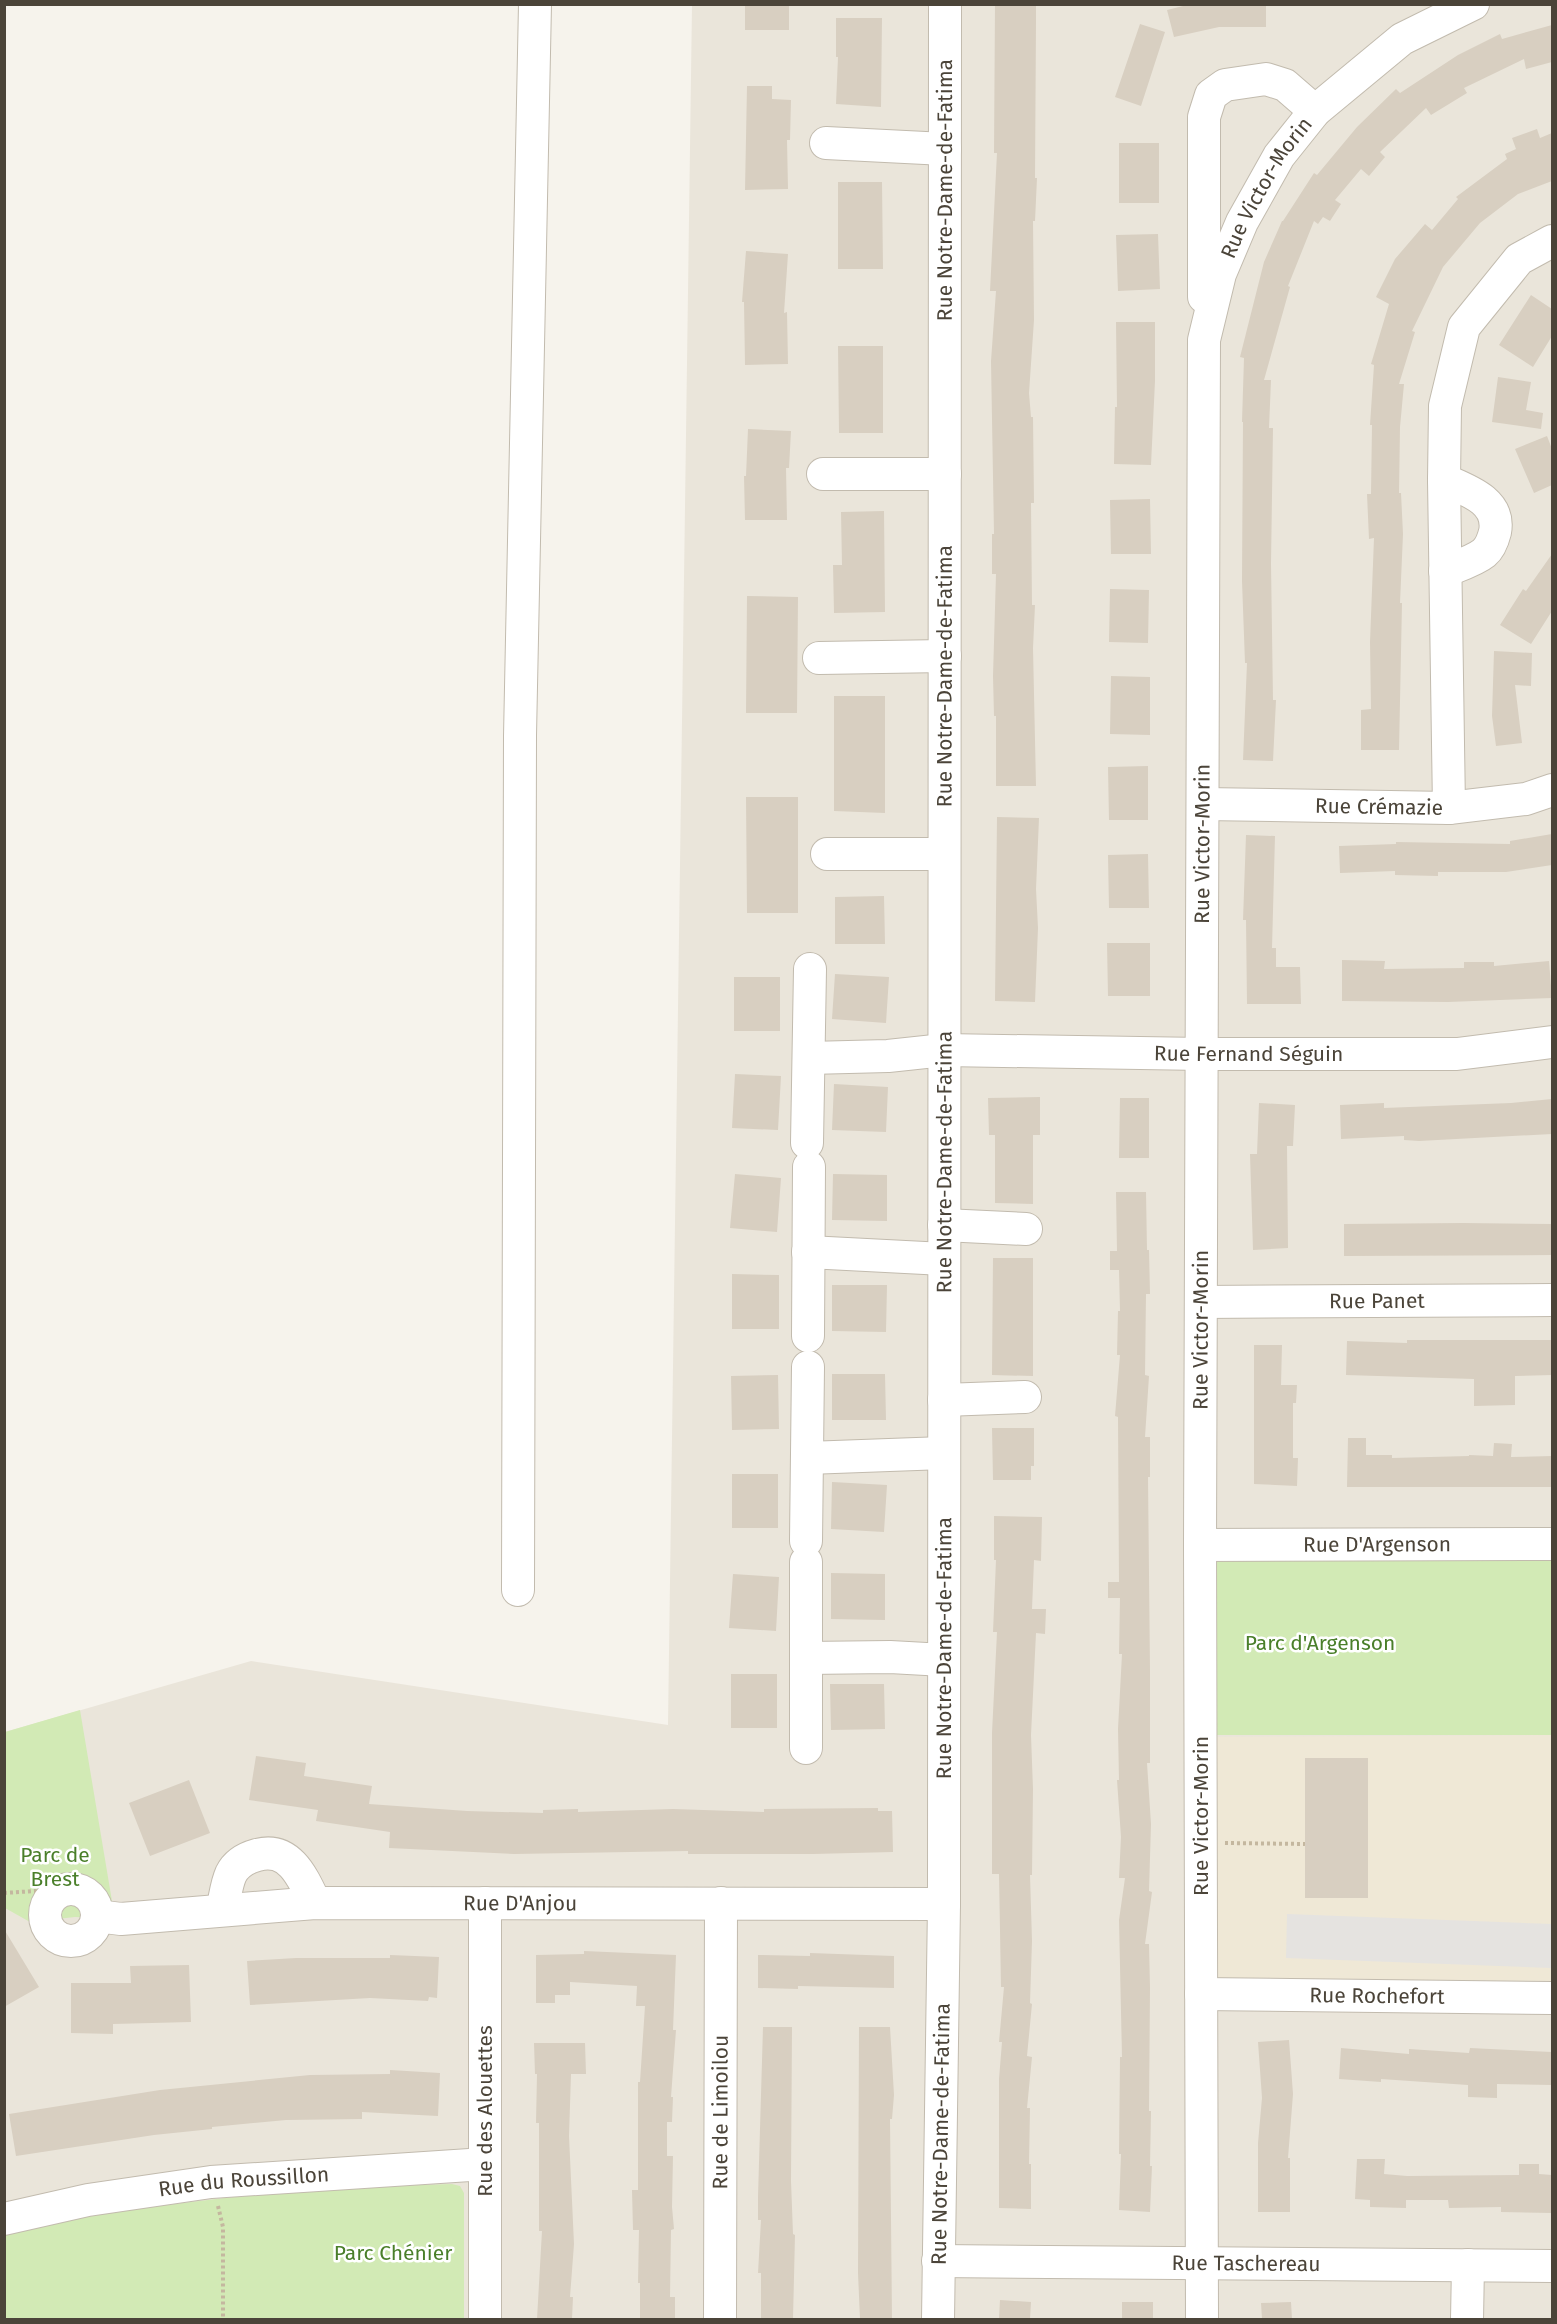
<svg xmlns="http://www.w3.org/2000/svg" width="1557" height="2324" viewBox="0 0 1557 2324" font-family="'Fira Sans',sans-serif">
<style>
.residential{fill:#eae5da}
.education{fill:#efe8d6}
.green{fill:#d2eab5}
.parking{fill:#e5e3e0}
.building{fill:#d8cfc1}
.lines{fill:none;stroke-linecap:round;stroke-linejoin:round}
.minor-casing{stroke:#c2bbae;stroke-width:34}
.path{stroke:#c4b79f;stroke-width:4;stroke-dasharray:3 3;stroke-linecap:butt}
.minor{stroke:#fff;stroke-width:32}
.labels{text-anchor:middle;stroke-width:5;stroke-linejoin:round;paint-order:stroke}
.street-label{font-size:21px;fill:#4b4439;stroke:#fff}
.park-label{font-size:21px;fill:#4a7f2a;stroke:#fff}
</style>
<rect width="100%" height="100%" fill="#f6f3ec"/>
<path class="residential" d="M692 5H1552V2319L5 2320V1732L251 1661 668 1725Z"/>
<path class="education" d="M1552 1735V1997L1201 1994V1737Z"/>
<path class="green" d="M1204 1547 1552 1555V1735H1211Z
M80 1710 115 1919 75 1917 30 1922 5 1908V1732Z
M452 2184 460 2186 464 2193V2319L5 2320V2231C153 2202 301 2187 452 2184Z"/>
<path class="parking" d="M1287 1914 1552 1924V1968L1286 1958Z"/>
<path class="building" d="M745 4H789V30H745Z
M995 4H1036V21L1035 178H1037L1035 221H1033L1034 320 1029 393 1031 417H1033L1034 503H1031L1032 605H1035L1033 648 1036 786H996V716H994L993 676 996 574H992V534H994L991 361 996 291H990L997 153H994Z
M1191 4H1266V27H1219L1174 37 1167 10Z
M836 18H882L881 107 836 104 838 57H836Z
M1140 24 1165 32 1141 106 1115 97Z
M1552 25V62L1526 69 1524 59 1464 88 1467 93 1431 115 1426 108 1380 152 1385 157 1369 176 1361 169 1335 200 1341 204 1330 221 1323 217 1318 224 1314 221 1288 286 1290 287 1264 380H1271L1269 428H1273L1271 564 1273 700H1276L1273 761 1243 760 1247 663H1245L1242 581 1243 422H1242L1244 358 1240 357 1264 262 1282 221H1283L1314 173 1317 175 1357 127 1396 89 1400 93 1458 55 1500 34 1502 39Z
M747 86H772V99L791 100 790 140H787L788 189 745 190Z
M1537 129 1540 138 1552 133V181L1518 194 1480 223 1443 267 1412 331 1415 332 1399 384H1404L1400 427 1399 493H1401L1403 534 1400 603H1402L1399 750H1361V710L1371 709 1370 642 1374 538 1369 539 1367 494H1371L1372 425H1370L1374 365 1371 364 1389 304 1376 297 1395 259 1425 224 1432 230 1458 199 1456 197 1507 159 1505 154 1516 149 1512 138Z
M1119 143H1159V203H1119Z
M838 182H882L883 269H838Z
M1158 234 1160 289 1118 291 1116 235Z
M746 251 788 254 784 313 787 312 788 364 745 365 744 302H742Z
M1531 295 1552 309V336L1533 367 1499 345Z
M1116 322H1155V381L1151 465 1114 464 1115 407H1117Z
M838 346H883V433H839Z
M1498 377 1531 382 1526 410 1543 413 1541 429 1492 422Z
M748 429 791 431 789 468H786L787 520H745L744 476H746Z
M1547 436 1552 449V485L1534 493 1515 449Z
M1150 499 1151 554H1111L1110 500Z
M884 511 885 612 834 613 833 565H842L841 512Z
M1552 554V611L1531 644 1500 625 1523 589 1526 591Z
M1110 589 1149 590 1148 643 1109 642Z
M747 596 798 597 797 713H746Z
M1494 651 1532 653 1531 686 1515 685 1522 743 1496 746 1492 716Z
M1111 676 1150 677V735L1110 734Z
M834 696H885V813L834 811Z
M1148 766V820H1109L1108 767Z
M746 797H798V913H747Z
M997 817 1039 818 1036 889 1038 928 1035 1002 995 1001Z
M1552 834V865L1506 872H1438V876L1395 875V871L1340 873 1339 846 1396 844V842L1510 844V841Z
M1246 835 1275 836 1272 948H1276V967H1300L1301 1004H1247L1246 920H1243Z
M1148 854 1149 908H1109L1108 855Z
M884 896 885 944H835V897Z
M1107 943H1150V996H1108Z
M1342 960 1385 961 1384 969 1464 968V962H1494V966L1549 961 1552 998 1448 1002 1342 1001Z
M835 974 889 977 886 1023 832 1019Z
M734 977H780V1031H734Z
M735 1074 781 1076 778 1130 732 1128Z
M834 1084 888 1087 886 1132 832 1130Z
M1040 1097V1135H1033V1204L995 1203V1135H989L988 1098Z
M1120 1098H1149V1158H1119Z
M1552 1099V1134L1419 1141 1404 1140V1136L1341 1139 1340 1105 1384 1103V1108L1511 1103Z
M1259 1103 1295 1105 1293 1146H1287L1288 1248 1253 1250 1250 1154H1257Z
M735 1174 781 1178 777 1232 730 1228Z
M833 1174 887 1175V1221L832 1220Z
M1116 1192H1146L1147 1250H1149L1150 1294H1146L1145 1375 1149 1376 1145 1437H1150V1477H1148L1150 1671V1763H1147L1151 1824 1149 1891 1152 1892 1145 1944H1149L1150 1988 1149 2111H1151L1150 2166H1152L1150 2212 1119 2210 1121 2154H1119L1120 2057H1122L1119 1920 1125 1878H1119L1121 1837 1117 1780H1119L1118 1729 1122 1654H1119L1120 1598H1108V1582H1119L1118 1417 1115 1416 1120 1355H1117L1118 1311H1120L1119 1270H1110V1251H1117Z
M1463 1223 1552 1224V1255L1344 1256V1224Z
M993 1258H1033V1376L992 1375Z
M732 1274 779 1275V1329H732Z
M832 1285H887L886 1332 832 1331Z
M1407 1340H1552V1375L1515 1376V1405L1474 1406V1379L1346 1375 1347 1341 1407 1343Z
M1254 1345H1282L1281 1385H1297L1296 1403H1293V1458H1298L1297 1486 1254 1484Z
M832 1374H885L886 1420H832Z
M778 1375 779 1429 732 1430 731 1376Z
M992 1428H1034V1466H1031V1480H993Z
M1348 1438H1366V1455H1392V1458L1469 1456V1455L1493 1456 1494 1443 1512 1444 1511 1457 1552 1456V1487H1347Z
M732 1474H778V1528H732Z
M832 1482 887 1485 884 1532 831 1529Z
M994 1516 1042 1517 1041 1561 1034 1560 1032 1609H1046L1045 1634 1036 1633 1031 1735 1033 1789 1032 1875H1030L1032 1941 1030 2003 1032 2004 1027 2056 1032 2057 1027 2108H1030L1029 2164H1031V2209L999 2208V2079L1002 2042H999L1004 1987H1001L999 1874H992V1733L997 1632H993L996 1560H994Z
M831 1573 885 1574V1620L831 1619Z
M733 1574 779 1577 776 1631 729 1628Z
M731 1674H777V1728H731Z
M830 1684H884L885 1729 831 1730Z
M256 1756 306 1763 304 1776 372 1786 369 1804 467 1811 543 1813V1810L578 1809V1812L673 1809 764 1812V1809L878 1808V1811H892L893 1852 813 1854H688V1851L514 1854 389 1848 390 1832 316 1821 318 1810 249 1800Z
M1305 1758H1368V1898H1305Z
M189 1780 210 1833 150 1856 129 1803Z
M4 1929 39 1987 4 2007Z
M584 1951 676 1955 673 2030H676L671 2097H673L672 2122H667V2156H673L672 2207 674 2229 671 2230 670 2297H675V2319H640V2283H638L639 2230H633L632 2190H638V2082H640L645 2006H636L637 1986 570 1982V1995H555V2003H536V1955L584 1954Z
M810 1953 894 1956V1988L798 1986V1989L758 1988V1955L810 1956Z
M390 1955 439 1957 437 1998 429 1997 428 2001 370 1998 250 2005 247 1961 296 1958H390Z
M189 1965 191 2022 113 2024V2034L71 2033V1983H131L130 1966Z
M763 2027H792L791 2181 793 2234 795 2235 793 2319H761V2273H758L761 2220H758V2197Z
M859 2027H890L894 2095 892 2119H890L892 2319H860L858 2273Z
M1289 2040 1293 2094 1288 2158H1290V2212H1258V2143L1262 2098 1258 2042Z
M534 2043H585L586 2074H571L569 2136 574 2244 570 2297H573L572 2319H537L542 2231H539V2123H536L537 2074H535Z
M1341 2048 1409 2054V2049L1469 2053 1470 2048 1552 2052V2085L1497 2084V2098L1468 2097V2085L1381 2079V2082L1339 2079Z
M390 2070 440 2073 438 2116 362 2112V2119L286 2120 212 2127V2129L154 2135 16 2156 9 2114 160 2090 310 2075 390 2074Z
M1357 2159H1385L1384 2174 1407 2176 1519 2175V2164H1539V2174L1552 2175V2213L1501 2212V2207L1449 2208 1448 2200H1406V2208L1370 2207V2200L1355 2199Z
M1000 2300 1031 2302 1030 2319H999Z
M1122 2302H1153V2319H1122Z
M1291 2302 1292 2319H1262L1261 2303Z"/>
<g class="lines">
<defs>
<g id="minor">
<path d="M826 143 945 149"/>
<path d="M1204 297V117L1211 95 1225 85 1266 79 1285 85 1315 111"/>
<path d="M823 474H945"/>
<path d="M1444 480C1467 490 1501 501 1495 532 1493 540 1490 548 1484 553 1474 561 1457 566 1445 571"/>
<path d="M819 658 945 656"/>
<path id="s1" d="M1203 804 1449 808 1526 799 1552 790"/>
<path d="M1449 808 1444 480 1445 406 1464 327 1519 259 1552 241"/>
<path d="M827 854H944"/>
<path id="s2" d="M809 1058 888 1056 944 1050 1202 1054H1457L1552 1042"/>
<path d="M807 1143 810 969"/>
<path d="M944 1225 1026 1229"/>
<path d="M808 1252 944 1259"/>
<path id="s3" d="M1201 1302 1552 1300"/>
<path d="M808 1336 809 1167"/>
<path d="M944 1400 1025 1397"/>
<path d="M807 1458 944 1453"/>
<path d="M806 1541 808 1367"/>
<path id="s4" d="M1200 1545 1552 1544"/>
<path d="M518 1590 520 736 535 4"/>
<path d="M806 1658 890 1657 944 1660"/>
<path d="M806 1748V1562"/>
<circle cx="71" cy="1915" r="26"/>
<path d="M222 1910C225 1899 226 1885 231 1874 236 1864 246 1858 257 1855 290 1846 303 1878 315 1903"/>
<path id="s5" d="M97 1916 121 1919 315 1903 944 1904"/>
<path id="s6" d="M1201 1994 1552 1998"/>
<path id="s7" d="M4 2219 88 2200 211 2182 485 2164"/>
<path id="s8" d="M938 2261 1552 2266"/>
<path d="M485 2320V1903"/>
<path id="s9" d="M720 2320 721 1903"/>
<path id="s10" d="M938 2320 944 1904 945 4"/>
<path id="s11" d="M1202 2320 1200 1545 1204 340 1220 274 1242 222 1279 156 1315 111 1402 39 1473 4"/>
<path d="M1467 2320 1468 2265"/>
</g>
</defs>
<use href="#minor" class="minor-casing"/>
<path class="path" d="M1225 1843 1305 1844
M4 1893 35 1891 49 1901
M218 2206 223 2227V2320"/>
<use href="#minor" class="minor"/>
</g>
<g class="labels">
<g class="street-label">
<text dy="7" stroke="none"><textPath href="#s11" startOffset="2146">Rue Victor-Morin</textPath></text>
<text dy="7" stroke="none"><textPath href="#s10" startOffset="2130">Rue Notre-Dame-de-Fatima</textPath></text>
<text dy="7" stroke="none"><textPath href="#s10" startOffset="1644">Rue Notre-Dame-de-Fatima</textPath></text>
<text dy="7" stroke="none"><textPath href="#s1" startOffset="176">Rue Crémazie</textPath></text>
<text dy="7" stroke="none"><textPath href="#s11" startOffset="1476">Rue Victor-Morin</textPath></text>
<text dy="7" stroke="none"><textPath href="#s2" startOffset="440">Rue Fernand Séguin</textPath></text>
<text dy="7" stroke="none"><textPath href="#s10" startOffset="1158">Rue Notre-Dame-de-Fatima</textPath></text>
<text dy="7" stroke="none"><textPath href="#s3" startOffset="176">Rue Panet</textPath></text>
<text dy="7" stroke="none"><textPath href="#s11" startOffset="990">Rue Victor-Morin</textPath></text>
<text dy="7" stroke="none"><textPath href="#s4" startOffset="177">Rue D'Argenson</textPath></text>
<text dy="7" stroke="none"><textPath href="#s10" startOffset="672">Rue Notre-Dame-de-Fatima</textPath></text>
<text transform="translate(1201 1816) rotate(-90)" y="7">Rue Victor-Morin</text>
<text dy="7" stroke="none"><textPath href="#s5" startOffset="424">Rue D'Anjou</textPath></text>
<text dy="7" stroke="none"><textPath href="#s6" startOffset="176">Rue Rochefort</textPath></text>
<text transform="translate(485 2111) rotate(-90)" y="7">Rue des Alouettes</text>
<text dy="7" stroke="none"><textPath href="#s9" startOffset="208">Rue de Limoilou</textPath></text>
<text dy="7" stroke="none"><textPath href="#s10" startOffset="186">Rue Notre-Dame-de-Fatima</textPath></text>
<text dy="7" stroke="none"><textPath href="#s7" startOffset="243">Rue du Roussillon</textPath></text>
<text dy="7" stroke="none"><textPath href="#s8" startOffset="308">Rue Taschereau</textPath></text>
</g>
<g class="park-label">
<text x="1320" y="1650">Parc d'Argenson</text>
<text x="55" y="1862">Parc de<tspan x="55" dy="24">Brest</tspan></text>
<text x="393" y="2260">Parc Chénier</text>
</g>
</g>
<rect width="1557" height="2324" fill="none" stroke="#4b4439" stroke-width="12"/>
</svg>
